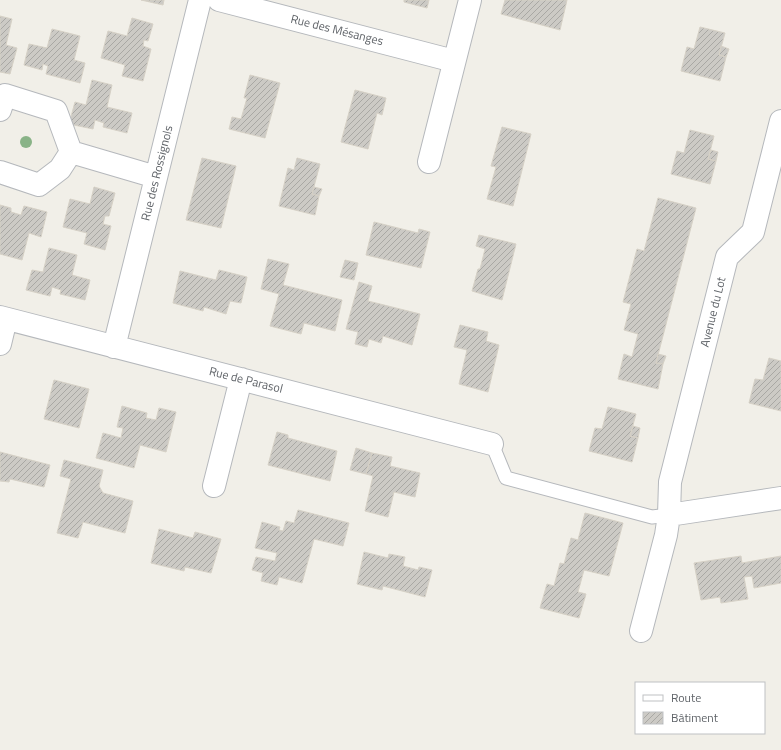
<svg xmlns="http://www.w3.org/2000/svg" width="781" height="750" viewBox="0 0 781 750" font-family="'Titillium Web',sans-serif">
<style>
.building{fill:url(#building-hatch);stroke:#d6d1c6}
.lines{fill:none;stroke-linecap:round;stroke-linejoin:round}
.service-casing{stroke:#b5b8bc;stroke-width:15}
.minor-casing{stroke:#b5b8bc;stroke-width:24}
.service{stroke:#fff;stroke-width:13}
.minor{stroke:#fff;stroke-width:22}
.tree{fill:#89b387}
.labels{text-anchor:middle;stroke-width:3.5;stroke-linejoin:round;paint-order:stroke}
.street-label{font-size:12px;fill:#5f6368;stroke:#fff}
</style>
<defs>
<pattern id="building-hatch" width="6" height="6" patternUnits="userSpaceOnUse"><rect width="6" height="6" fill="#cccac5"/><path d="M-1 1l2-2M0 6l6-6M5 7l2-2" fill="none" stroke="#a9a8a4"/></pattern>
</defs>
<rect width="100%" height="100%" fill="#f1efe8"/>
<path class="building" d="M141 0H164L163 5Z
M404 0H429L427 8 404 2Z
M505 0H567L560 30 501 14Z
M0 16 12 19 6 45 17 48 10 74 0 72Z
M132 18 153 24 148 41 144 40 143 46 151 49 143 81 122 76 125 65 101 58 108 31 127 36Z
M700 27 725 33 719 55 726 57 720 81 681 71 687 47 694 49Z
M52 29 80 36 74 60 85 63 80 83 46 74 48 66 43 64 42 70 24 65 29 44 47 48Z
M721 46 729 49 726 57 719 55Z
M250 75 280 83 265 138 229 129 232 117 241 119 247 98H244Z
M92 80 112 85 107 107 132 113 127 133 103 127 104 123 95 120 93 129 69 124 75 102 86 105Z
M355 90 386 98 382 115 377 113 368 149 341 142Z
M502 127 531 134 513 206 487 199 496 167 491 166Z
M690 130 714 136 708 159 716 161 710 184 671 174 677 151 684 153Z
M711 150 718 152 716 161 708 159Z
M202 158 236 166 221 228 186 220Z
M297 158 320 164 312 194 319 196 315 215 279 206 288 168 294 170Z
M94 187 115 193 109 216H105L103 224 111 226 105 250 84 244 87 233 63 227 70 199 90 204Z
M314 187 322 189 319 196 312 194Z
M658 198 696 208 656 363 663 364 658 389 618 379 624 354 632 357 638 334 624 330 631 304 623 302 637 249 644 251Z
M0 205 11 208V212L21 215 24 206 47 212 41 237 29 233 22 260 0 254Z
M374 222 418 233 419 229 430 232 421 268 366 255Z
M479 235 516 244 502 300 472 291 478 269H480L485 249 476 246Z
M49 248 77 255 72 275 90 280 85 300 60 294 61 290 52 287 50 296 26 290 32 270 43 272Z
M268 259 289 264 283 285 342 300 335 331 304 323 301 334 270 326 279 294 261 289Z
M345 260 358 263 354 280 340 277Z
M219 270 247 277 241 303 230 301 226 314 204 307 203 311 173 303 180 271 216 280Z
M359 282 372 286 368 301 420 314 412 345 383 336 381 343 369 339 367 347 355 344 358 332 346 329Z
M460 325 488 332 486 341 499 345 488 392 459 384 467 350 454 347Z
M658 354 666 356 663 364 656 363Z
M769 358 781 361V411L749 403 755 379 763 380Z
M54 380 89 389 79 428 44 419Z
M122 406 147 413 146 418 156 420 159 408 176 412 166 452 140 445 134 468 96 458 103 433 121 438 123 428 117 427Z
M608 407 636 414 630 436 638 438 632 462 589 451 595 428 602 429Z
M633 426 640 428 638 438 630 436Z
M277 432 288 435V438L337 451 330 481 268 465Z
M356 448 372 453 366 474 350 470Z
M0 452 50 465 44 487 10 479 9 482 0 481Z
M372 453 392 457 390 466 420 473 415 497 394 492 388 517 365 511 373 476 366 474Z
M64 460 103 470 99 486 103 493 133 501 125 533 83 522 78 538 57 533 71 479 60 476Z
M298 510 349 523 343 546 314 539 302 583 279 577 277 585 261 581 263 573 252 570 256 557 275 561 277 553 255 548 262 522 280 527 279 530 283 531 286 521 294 523Z
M585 513 623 523 609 576 584 570 578 592 586 594 579 618 540 608 547 584 554 586 560 563 564 564 571 538 578 540Z
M159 529 193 538 195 532 221 539 211 573 185 567 184 571 151 563Z
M364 552 388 558 389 554 405 557 403 566 418 570 419 567 432 570 425 597 383 586 382 590 357 584Z
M741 556 742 563 781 556V583L754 588 752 576 744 577 748 599 721 603 720 597 701 600 694 563Z"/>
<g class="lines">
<defs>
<path id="service" d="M492 444 506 478 652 517 669 515"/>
<path id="minor" d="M219 0 454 61
M0 110 5 95 56 111 71 152
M71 152 156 177
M429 162 470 0
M0 172 39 185 60 169 71 152
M0 317 492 444
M0 344 6 319
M114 347 200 0
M214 486 241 379
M669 515 781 498
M641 631 666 535 669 515 670 482 727 257 753 232 781 121"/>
</defs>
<use href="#service" class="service-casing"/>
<use href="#minor" class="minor-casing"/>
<use href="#service" class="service"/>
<use href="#minor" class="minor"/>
</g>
<circle class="tree" cx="26" cy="142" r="6"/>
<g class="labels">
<g class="street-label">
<text transform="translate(337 30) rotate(14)" y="4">Rue des Mésanges</text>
<text transform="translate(157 173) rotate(-76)" y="4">Rue des Rossignols</text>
<text transform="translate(713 312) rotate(-76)" y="4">Avenue du Lot</text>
<text transform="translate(246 380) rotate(14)" y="4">Rue de Parasol</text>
</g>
</g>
<rect x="635" y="682" width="130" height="52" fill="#ffffff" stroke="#bfc1c3"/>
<rect x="643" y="695" width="20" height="6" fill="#ffffff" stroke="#bfc1c3"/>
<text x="671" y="702" font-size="12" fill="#5f6368">Route</text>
<rect x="643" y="712" width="20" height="12" fill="url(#building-hatch)" stroke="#bfc1c3"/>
<text x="671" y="722" font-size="12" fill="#5f6368">Bâtiment</text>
</svg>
